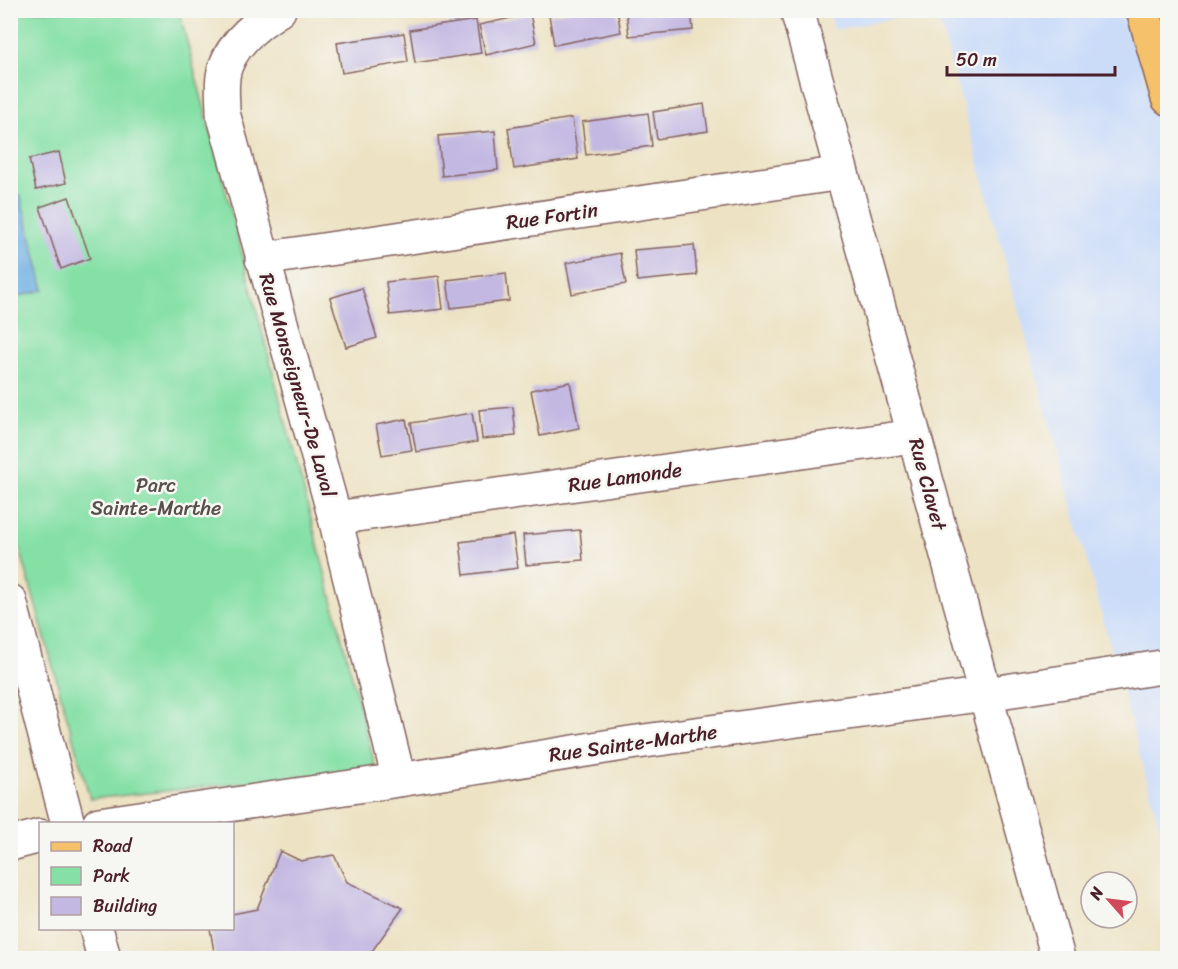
<svg xmlns="http://www.w3.org/2000/svg" width="1178" height="969" viewBox="0 0 1178 969" font-family="Sriracha,sans-serif">
<style>
.built{fill:#cbdcf9}
.green{fill:#85e0a6;stroke:#688068;stroke-width:1.5}
.water{fill:#6eafe2;stroke:#5c6786;stroke-width:1.5}
.building{fill:#c3b8e2}
.lines{fill:none;stroke-linecap:round;stroke-linejoin:round}
.minor-casing{stroke:#836360;stroke-width:36}
.major-casing{stroke:#836360;stroke-width:36}
.minor{stroke:#fff;stroke-width:33}
.major{stroke:#f5c16b;stroke-width:33}
.labels{text-anchor:middle;stroke-width:5;stroke-linejoin:round;paint-order:stroke}
.street-label{font-size:20px;fill:#4a1f2b;stroke:#f6f6f2}
.park-label{font-size:20px;fill:#594f4a;stroke:#f6f6f2}
</style>
<rect width="100%" height="100%" fill="#f6f6f2"/>
<filter id="ink" filterUnits="userSpaceOnUse"><feTurbulence type="fractalNoise" baseFrequency=".0167" numOctaves="2"/><feDisplacementMap in="SourceGraphic" scale="12" xChannelSelector="R" yChannelSelector="G"/><feConvolveMatrix kernelMatrix="1 2 1 2 8 2 1 2 1" color-interpolation-filters="sRGB"/></filter>
<filter id="wash" filterUnits="userSpaceOnUse"><feTurbulence type="fractalNoise" baseFrequency=".008" numOctaves="4" result="noise"/><feDisplacementMap in="SourceGraphic" scale="24" xChannelSelector="R" yChannelSelector="G"/><feGaussianBlur stdDeviation="1.35" result="paint"/><feColorMatrix in="noise" values="0 0 0 0 0 0 0 0 0 0 0 0 0 0 0 0 0 1.4 0 .05"/><feComposite in="paint" operator="in"/></filter>
<g filter="url(#wash)">
<rect width="100%" height="100%" fill="#ede2c3"/>
<path class="built" d="M829 10H930V11L834 30Z
M937 11H1126L1167 157V854Z"/>
<path class="green" d="M10 11H179L376 769 90 799 11 517Z"/>
<path class="water" d="M20 194 44 290 11 298V197Z"/>
<g id="blocks">
<path class="building" d="M575 10H617L621 32 554 45 549 15Z
M626 10H691L693 30 629 36Z
M530 14 536 43 486 55 479 25Z
M476 20 481 53 415 63 410 30Z
M404 33 408 62 342 73 337 43Z
M704 104 708 131 657 139 653 112Z
M648 113 652 146 586 155 582 122Z
M572 118 578 159 514 169 508 128Z
M495 131 498 170 442 176 438 136Z
M59 152 66 183 36 190 29 159Z
M69 197 90 258 61 269 40 207Z
M694 245 697 275 637 281 634 250Z
M620 253 626 284 572 294 566 263Z
M506 273 509 301 451 308 447 280Z
M439 276 443 309 390 315 386 282Z
M362 288 377 338 346 347 330 298Z
M570 382 579 428 540 436 531 390Z
M513 407 516 436 482 439 479 410Z
M472 413 477 442 416 452 411 423Z
M406 419 412 450 382 455 376 425Z
M580 530 583 560 526 565 523 535Z
M513 535 518 568 464 575 460 542Z
M280 851 301 861 334 855 347 882 403 908 367 958H215L210 928H232V914L257 909Z"/>
</g>
</g>
<g filter="url(#ink)">
<use href="#blocks" fill-opacity="0" stroke="#836360" stroke-width="1.5"/>
<g class="lines">
<defs>
<path id="minor" d="M279 10C258 23 235 41 226 65 220 79 223 98 223 113L335 518 399 780
M797 10 1058 958
M262 259 842 173
M335 518 914 436
M10 601 68 824
M99 824 399 780 630 743 986 694 1168 666
M10 844 40 836
M96 928 104 958"/>
<path id="major" d="M1143 10 1168 98"/>
</defs>
<use href="#minor" class="minor-casing"/>
<use href="#major" class="major-casing"/>
<use href="#minor" class="minor"/>
<use href="#major" class="major"/>
</g>
</g>
<g class="labels">
<g class="street-label">
<text transform="translate(552 216) rotate(-8)" y="7">Rue Fortin</text>
<text transform="translate(298 385) rotate(74)" y="7">Rue Monseigneur-De Laval</text>
<text transform="translate(625 477) rotate(-8)" y="7">Rue Lamonde</text>
<text transform="translate(928 484) rotate(75)" y="7">Rue Clavet</text>
<text transform="translate(633 743) rotate(-8)" y="7">Rue Sainte-Marthe</text>
</g>
<g class="park-label">
<text x="156" y="492">Parc<tspan x="156" dy="23">Sainte-Marthe</tspan></text>
</g>
</g>
<rect width="1178" height="969" fill="none" stroke="#f6f6f2" stroke-width="36"/>
<rect x="39" y="822" width="195" height="108" fill="#f6f6f2" stroke="#b1a0a2" stroke-width="1.5"/>
<rect x="51" y="842" width="30" height="9" fill="#f5c16b" stroke="#b1a0a2" stroke-width="1.5"/>
<text x="93" y="852" font-size="18" fill="#4a1f2b">Road</text>
<rect x="51" y="867" width="30" height="18" fill="#85e0a6" stroke="#b1a0a2" stroke-width="1.5"/>
<text x="93" y="882" font-size="18" fill="#4a1f2b">Park</text>
<rect x="51" y="897" width="30" height="18" fill="#c3b8e2" stroke="#b1a0a2" stroke-width="1.5"/>
<text x="93" y="912" font-size="18" fill="#4a1f2b">Building</text>
<g transform="translate(1109 900) rotate(298)"><circle r="28" fill="#f6f6f2" stroke="#b1a0a2" stroke-width="1.5"/>
<path d="M0-4.5L10 22L0 15L-10 22Z" fill="#d1495b"/>
<text y="-9" font-size="16" font-weight="bold" text-anchor="middle" fill="#4a1f2b">N</text>
</g>
<path d="M947 66v9h168v-9" fill="none" stroke="#4a1f2b" stroke-width="3"/>
<text x="956" y="66" font-size="18" fill="#4a1f2b" stroke="#f6f6f2" stroke-width="4.5" paint-order="stroke">50 m</text>
</svg>
